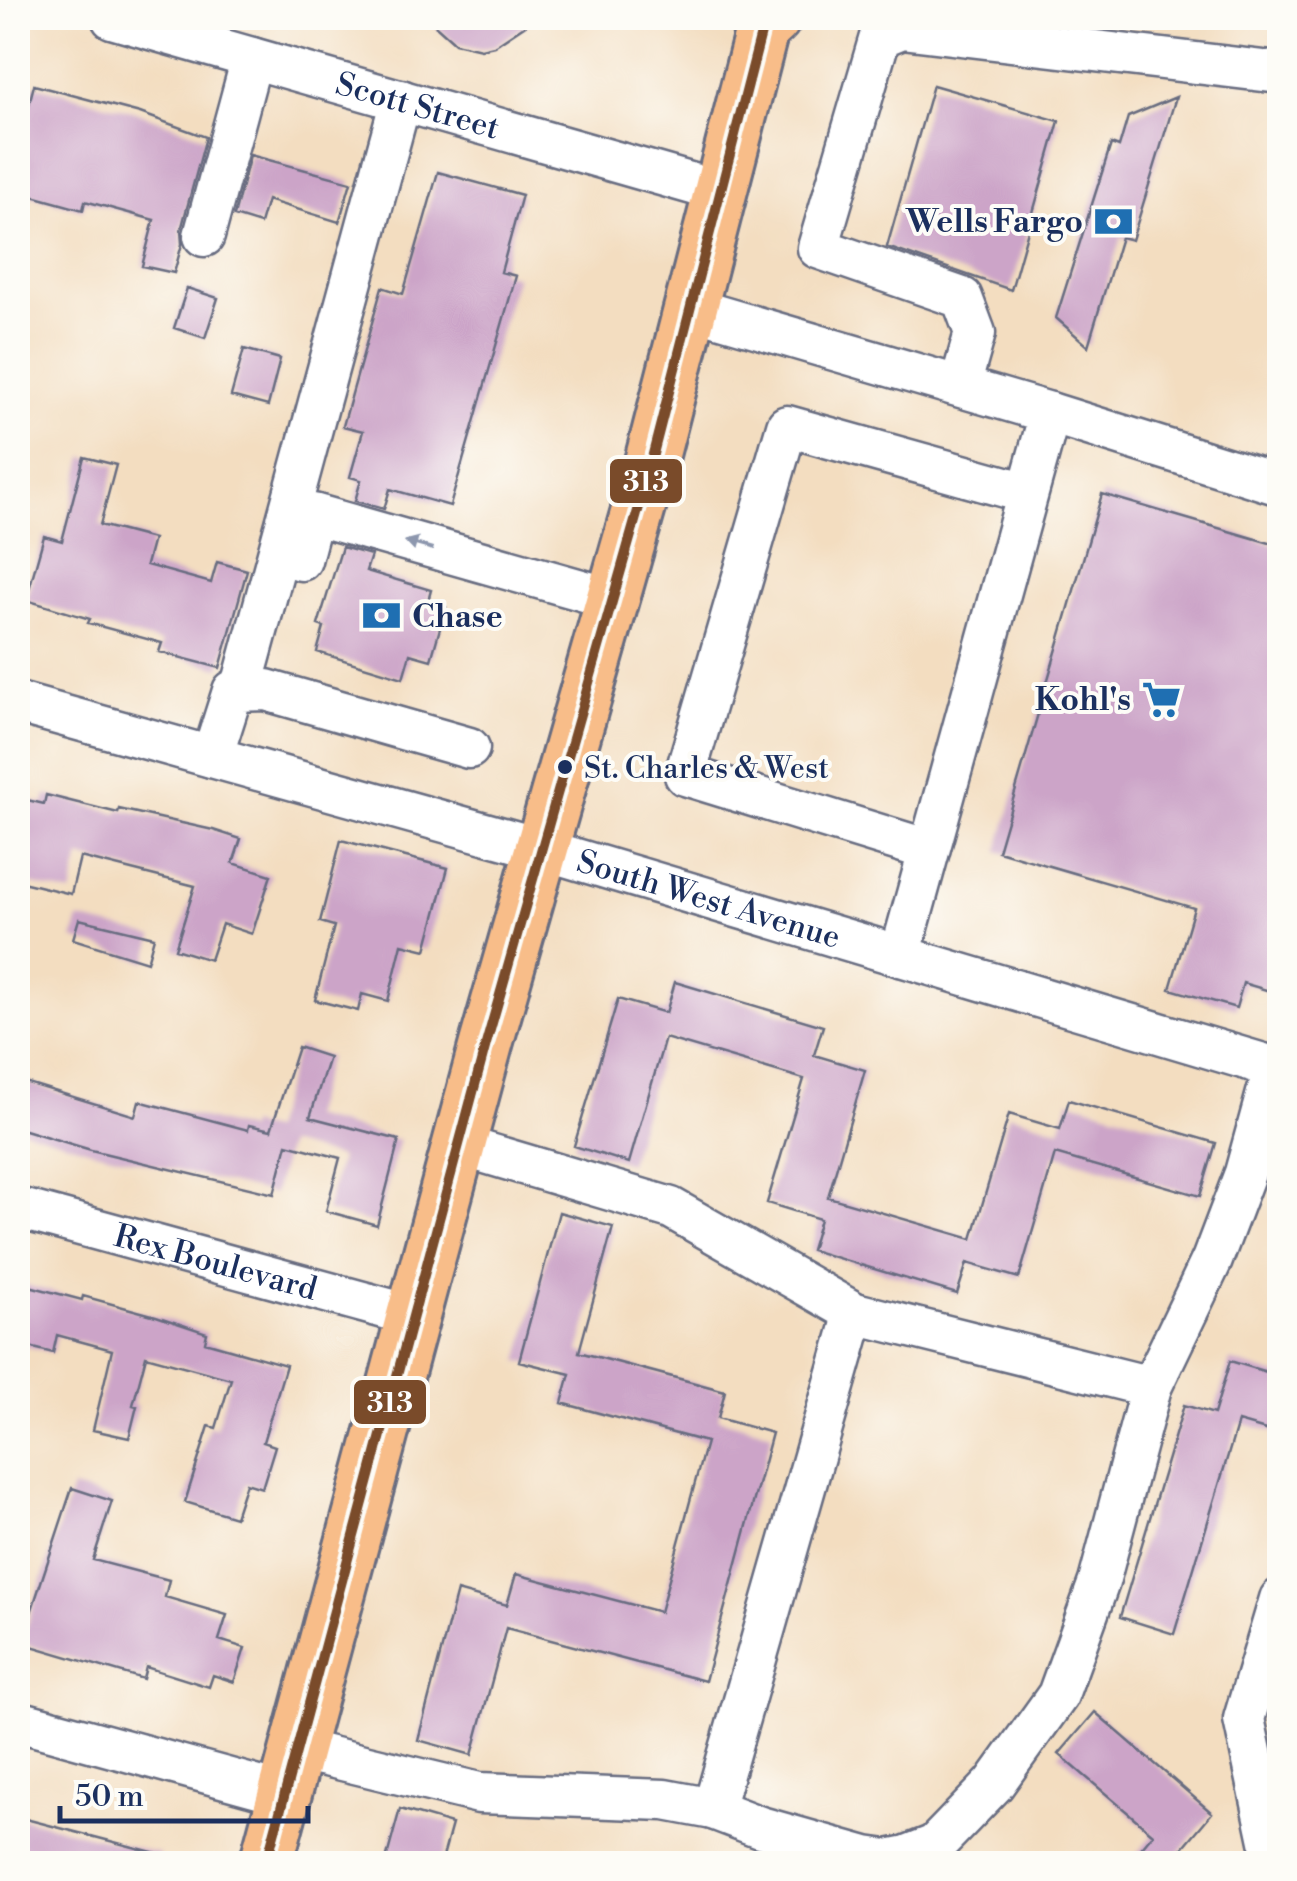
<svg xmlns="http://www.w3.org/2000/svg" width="1297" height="1881" viewBox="0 0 1297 1881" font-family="'Libre Bodoni',serif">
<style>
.building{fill:#cca4c8}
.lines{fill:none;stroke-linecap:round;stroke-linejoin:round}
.minor-casing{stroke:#676c80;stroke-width:45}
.major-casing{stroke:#676c80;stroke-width:58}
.highway-casing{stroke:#676c80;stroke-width:60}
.minor{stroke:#fff;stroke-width:40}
.major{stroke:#f8bd89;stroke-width:52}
.highway{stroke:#f8bd89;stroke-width:55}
.bus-1-casing{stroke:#fdfcf7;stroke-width:18}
.bus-1{stroke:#7a4b2a;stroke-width:10}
.oneway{fill:#8d97ae}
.bus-dot{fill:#1b2f5e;stroke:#fdfcf7;stroke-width:4}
.labels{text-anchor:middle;stroke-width:8;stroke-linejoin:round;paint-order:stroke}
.bus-label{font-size:30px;fill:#1b2f5e;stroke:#fdfcf7;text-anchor:start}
.street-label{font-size:32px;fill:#1b2f5e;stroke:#fdfcf7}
.poi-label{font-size:32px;font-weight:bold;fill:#1b2f5e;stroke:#fdfcf7;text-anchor:end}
.line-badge{stroke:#fdfcf7;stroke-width:4}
.badge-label{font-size:28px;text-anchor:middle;font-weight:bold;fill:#fff}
</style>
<rect width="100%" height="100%" fill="#fdfcf7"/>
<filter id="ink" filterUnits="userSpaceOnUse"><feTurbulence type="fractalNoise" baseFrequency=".01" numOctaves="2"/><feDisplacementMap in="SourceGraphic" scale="20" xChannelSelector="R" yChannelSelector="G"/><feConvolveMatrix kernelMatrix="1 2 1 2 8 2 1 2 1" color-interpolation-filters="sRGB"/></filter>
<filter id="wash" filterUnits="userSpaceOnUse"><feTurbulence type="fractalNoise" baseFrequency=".0048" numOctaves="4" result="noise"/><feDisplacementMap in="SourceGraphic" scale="40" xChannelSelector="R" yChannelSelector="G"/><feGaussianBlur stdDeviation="2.25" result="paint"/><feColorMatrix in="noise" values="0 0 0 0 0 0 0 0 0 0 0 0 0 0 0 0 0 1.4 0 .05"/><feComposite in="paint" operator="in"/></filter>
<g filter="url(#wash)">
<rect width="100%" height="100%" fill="#f3ddc0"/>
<g id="blocks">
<path class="building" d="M427 18H536L494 46 481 49 455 43Z
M34 85 140 113 206 137 181 230 182 244 174 273 142 266 154 220 85 201 83 210 18 192V105L28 108Z
M933 85 1059 121 1011 290 887 247Z
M1176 97 1132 240 1121 237 1088 346 1056 318 1111 144 1119 147 1128 117Z
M250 155 351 182 339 222 267 200 260 224 234 216Z
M438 172 522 195 501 272 516 276 450 506 390 489 384 509 355 501 361 480 350 477 363 431 343 426 382 287 403 294Z
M187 288 218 298 205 338 174 328Z
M244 349 280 359 268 406 231 396Z
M84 457 116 465 100 525 153 539 146 565 211 583 217 562 247 570 220 668 159 652 162 643 88 623 90 619 26 600 44 536 62 541Z
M1102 494 1280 546V994L1243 983 1236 1008 1170 989 1194 908 998 851Z
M342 547 371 555 366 571 431 590 428 601 446 607 431 660 410 654 403 678 317 652 324 627 318 625Z
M46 795 118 813 119 809 213 830 241 839 233 863 271 875 252 934 222 924 210 960 175 949 195 886 80 857 71 894 18 881V821L23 799 44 804Z
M341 840 448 868 426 950 402 944 388 1001 362 994 358 1011 315 1000 334 926 320 922Z
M79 919 154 937 147 962 73 939Z
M675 982 823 1026 814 1055 865 1070 828 1197 972 1239 1009 1114 1060 1129 1069 1100 1216 1143 1200 1196 1055 1154 1019 1278 967 1263 957 1294 811 1250 820 1219 767 1203 804 1079 665 1038 629 1163 574 1146 618 999 666 1013Z
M298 1047 329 1057 310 1117 399 1140 377 1225 326 1211 340 1158 287 1144 274 1194 91 1150 18 1128V1080L135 1116 139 1101 248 1130 249 1125 271 1130Z
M559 1212 613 1227 579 1352 725 1391 718 1418 772 1433 705 1681 506 1628 472 1755 418 1740 457 1591 507 1605 516 1574 660 1612 706 1442 562 1403 570 1374 519 1361Z
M18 1283 82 1300 83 1296 156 1316 207 1333 205 1342 286 1365 263 1442 275 1446 262 1488 246 1483 235 1517 185 1502 209 1426 216 1428 231 1379 146 1356 133 1405 137 1406 129 1438 93 1430 112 1350 57 1335 53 1353 18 1344Z
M1230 1361 1280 1376V1434L1238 1422 1174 1634 1120 1617 1184 1405 1214 1414Z
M72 1488 112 1501 93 1560 169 1580 165 1597 227 1615 219 1640 245 1648 234 1682 213 1675 209 1687 146 1667 143 1679 21 1643Z
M1095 1712 1212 1813 1169 1864H1128L1153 1834 1059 1754Z
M400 1809 452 1824 441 1864H385Z
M18 1817 160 1854 159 1864H18Z"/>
</g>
</g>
<g filter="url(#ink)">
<use href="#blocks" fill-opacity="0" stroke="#676c80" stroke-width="2.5"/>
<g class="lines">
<defs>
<g id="minor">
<path id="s1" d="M112 18 721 192"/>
<path d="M204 236 252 58"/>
<path d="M691 308 1050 413 900 956"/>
<path d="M960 386 975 333 962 298 818 248 880 37 902 28 1280 73"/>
<path d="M1050 413 1280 485"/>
<path d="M301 560 313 514 613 599"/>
<path d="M241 690 401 100"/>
<path id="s2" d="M18 703 542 849 1280 1069"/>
<path d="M212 757 233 691 266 690 469 748"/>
<path d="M929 850 685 775 787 426 1027 493"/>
<path d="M459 1145 671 1208 855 1313 1151 1387"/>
<path id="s3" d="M18 1208 414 1316"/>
<path d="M18 1721 284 1794"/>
<path d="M297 1749 479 1793 665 1800 713 1809 760 1827 866 1857 887 1860 907 1856 935 1845 994 1784 1058 1695 1099 1582 1151 1387 1212 1260 1245 1173 1274 1068"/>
<path d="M713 1809 855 1313"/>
<path d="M1275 1864 1244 1719 1280 1599"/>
</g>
<path id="major" d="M266 1864 486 1044 643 493 765 18"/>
<path id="highway" d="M763 27 773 18"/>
</defs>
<use href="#minor" class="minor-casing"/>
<use href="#major" class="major-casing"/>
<use href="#highway" class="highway-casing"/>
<use href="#minor" class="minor"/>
<use href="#major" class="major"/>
<use href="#highway" class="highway"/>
<defs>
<path id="bus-1" d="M266 1864 486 1044 643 493 765 18"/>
</defs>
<use href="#bus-1" class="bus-1-casing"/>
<use href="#bus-1" class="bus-1"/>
</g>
<defs><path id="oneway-solid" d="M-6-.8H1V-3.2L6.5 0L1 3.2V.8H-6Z" transform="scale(2.5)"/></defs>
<use class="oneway" href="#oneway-solid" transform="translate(419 545) rotate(-164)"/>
</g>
<defs>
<symbol id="bank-bare" viewBox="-9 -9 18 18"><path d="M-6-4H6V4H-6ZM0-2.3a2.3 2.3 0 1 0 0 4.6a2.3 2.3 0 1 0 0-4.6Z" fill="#1f6fb2" stroke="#fdfcf7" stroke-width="2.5" paint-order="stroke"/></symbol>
<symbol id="supermarket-bare" viewBox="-9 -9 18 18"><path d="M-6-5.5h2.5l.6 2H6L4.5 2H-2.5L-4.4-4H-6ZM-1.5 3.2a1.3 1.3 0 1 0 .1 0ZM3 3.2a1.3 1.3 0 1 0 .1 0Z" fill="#1f6fb2" stroke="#fdfcf7" stroke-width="2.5" paint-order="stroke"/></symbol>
</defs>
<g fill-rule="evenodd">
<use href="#bank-bare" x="1086" y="194" width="55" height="55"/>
<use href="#bank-bare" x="354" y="588" width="55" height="55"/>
<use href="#supermarket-bare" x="1134" y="672" width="55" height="55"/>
</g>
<circle class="bus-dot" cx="565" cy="767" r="9"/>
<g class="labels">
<g class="bus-label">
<text x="584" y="778">St. Charles &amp; West</text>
</g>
<g class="street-label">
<text dy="11" stroke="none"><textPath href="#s1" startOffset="318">Scott Street</textPath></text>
<text dy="11" stroke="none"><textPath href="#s2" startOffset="718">South West Avenue</textPath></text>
<text dy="11" stroke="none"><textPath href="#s3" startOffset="205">Rex Boulevard</textPath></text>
</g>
<g class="poi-label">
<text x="1083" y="232">Wells Fargo</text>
<text x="412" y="627" text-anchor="start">Chase</text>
<text x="1131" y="710">Kohl's</text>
</g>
</g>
<g class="line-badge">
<rect x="608" y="457" width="76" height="48" rx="10" fill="#7a4b2a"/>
<rect x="352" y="1378" width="76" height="48" rx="10" fill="#7a4b2a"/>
</g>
<g class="badge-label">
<text x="646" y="491">313</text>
<text x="390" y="1412">313</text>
</g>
<rect width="1297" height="1881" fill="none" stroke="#fdfcf7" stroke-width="60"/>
<path d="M60 1806v15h248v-15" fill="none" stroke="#1b2f5e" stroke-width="5"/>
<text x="75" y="1806" font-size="30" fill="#1b2f5e" stroke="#fdfcf7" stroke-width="8" paint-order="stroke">50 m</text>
</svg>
